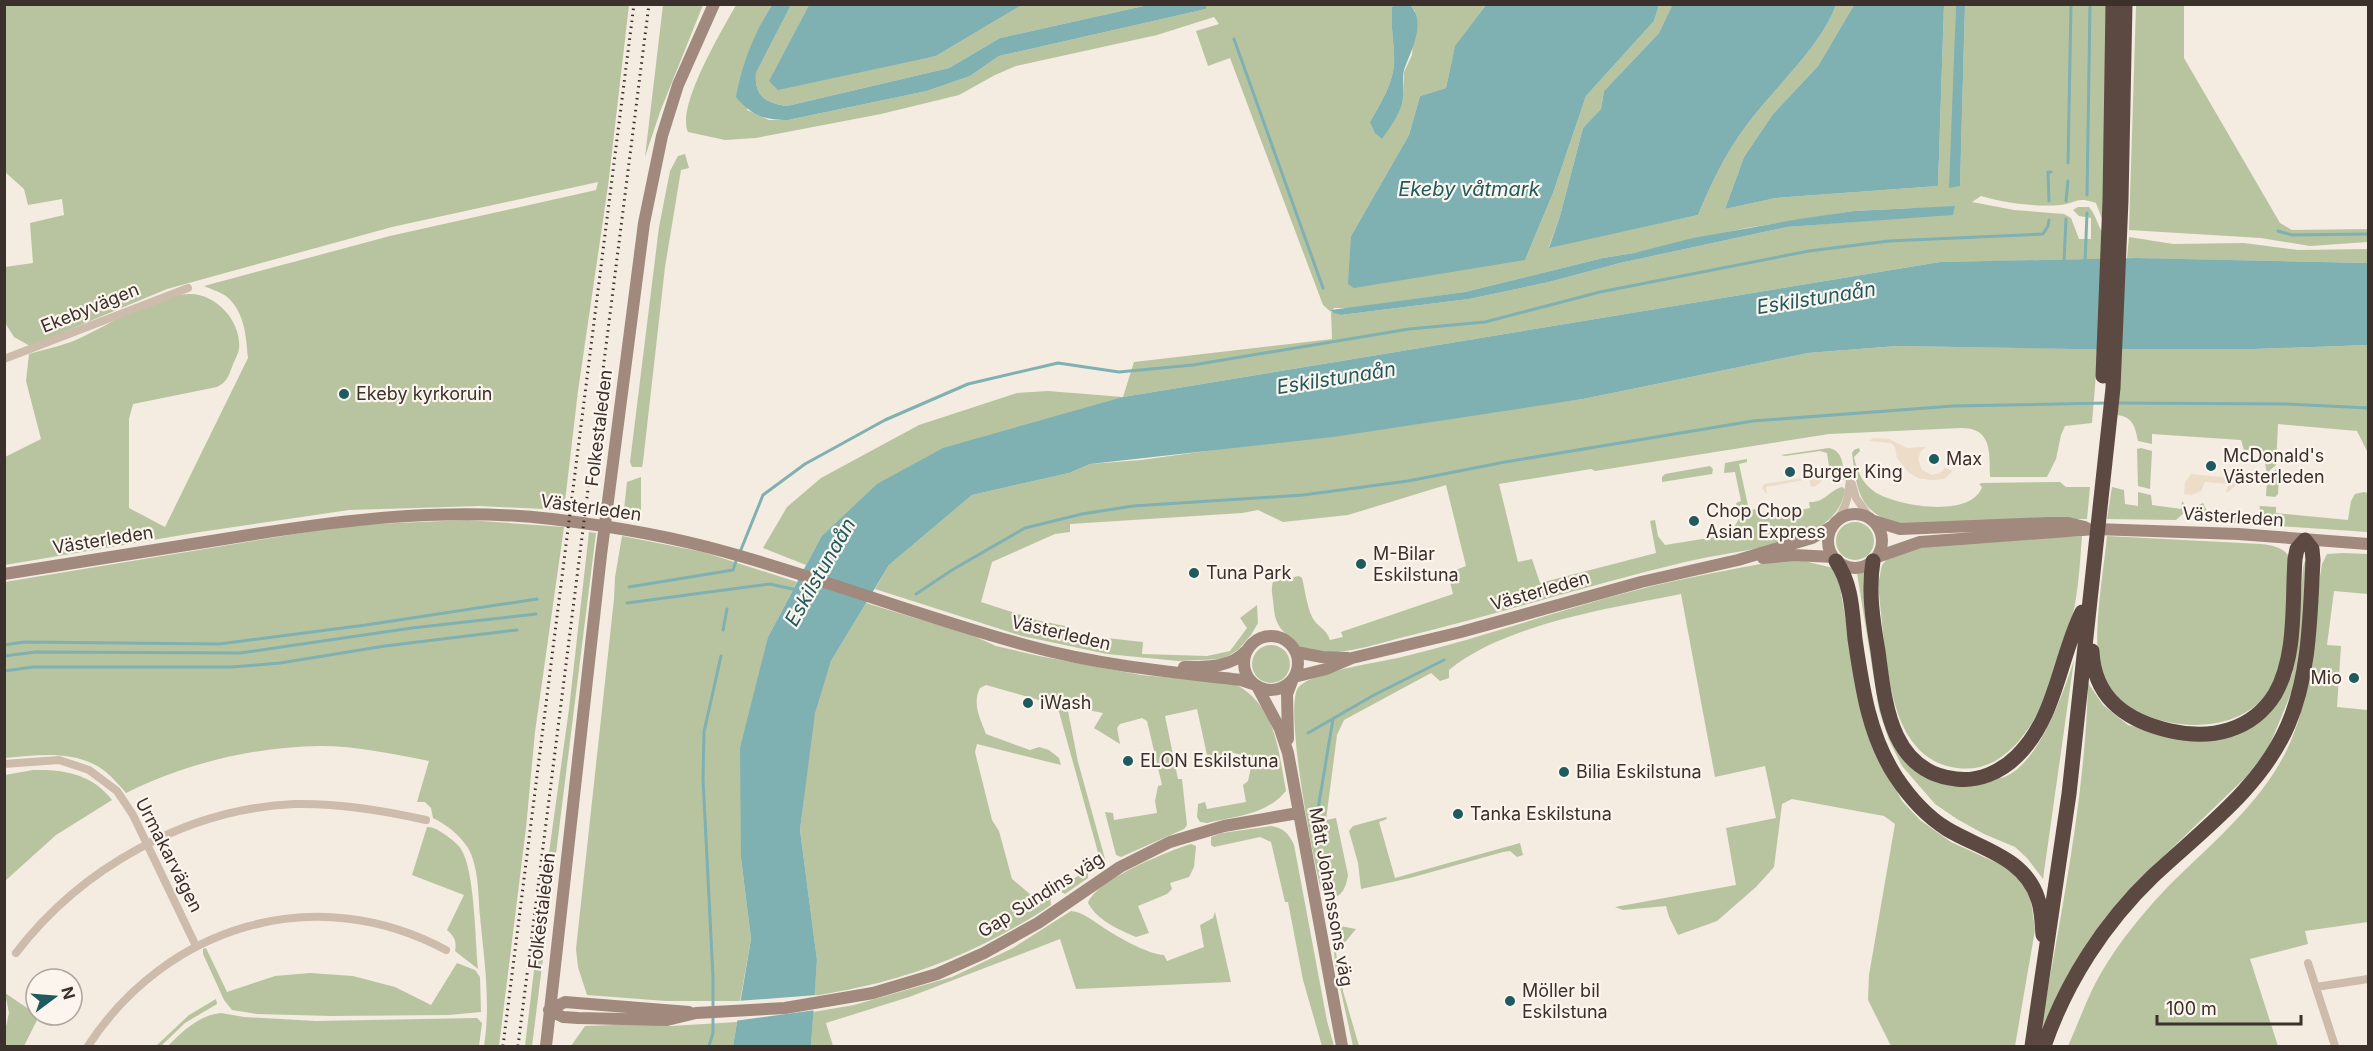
<svg xmlns="http://www.w3.org/2000/svg" width="2373" height="1051" viewBox="0 0 2373 1051" font-family="Inter,sans-serif">
<style>
.green{fill:#b8c4a0;fill-rule:evenodd}
.plaza{fill:#ecdcc8}
.water{fill:#7fb0b2}
.pier{fill:#f4ebe1}
.lines{fill:none;stroke-linecap:round;stroke-linejoin:round}
.stream{stroke:#7fb0b2;stroke-width:3}
.street{stroke:#cdbbac;stroke-width:8}
.secondary{stroke:#a18a7d;stroke-width:12}
.highway{stroke:#5c4a42;stroke-width:15}
.rail{stroke:#3b302b;stroke-width:3;stroke-dasharray:1.5 4.5;stroke-linecap:butt}
.poi-dot{fill:#1f5a5e;stroke:#fbf5ee;stroke-width:2}
.labels{text-anchor:middle;stroke-width:4.5;stroke-linejoin:round;paint-order:stroke}
.street-label{font-size:18px;fill:#3b302b;stroke:#fbf5ee}
.poi-label{font-size:18px;fill:#3b302b;stroke:#fbf5ee;text-anchor:start}
.water-label{font-size:20px;font-style:italic;fill:#1f5a5e;stroke:#fbf5ee}
</style>
<rect width="100%" height="100%" fill="#f4ebe1"/>
<path class="green" d="M5 5H629L608 186 578 391 564 510 480 506 349 510 200 532 5 565V457L41 439 26 381 29 354C45 349 63 346 78 339 109 325 155 295 189 294 216 293 242 322 239 349 238 355 234 361 232 367 228 377 227 382 217 387L133 404 129 419V508L165 527 248 358C246 336 245 312 226 296 220 292 211 289 204 286L390 236 596 190 598 182 392 227 167 289 30 346 14 337 5 323V267L33 263 30 223 64 215 62 199 28 205 24 189 5 172Z
M663 5H703L660 112 645 157Z
M736 5H772C747 44 750 65 747 110L769 120H788L927 91 970 76 999 56 1206 9V5H1395L1392 7C1390 27 1395 45 1394 65 1392 86 1380 104 1370 122L1403 100 1404 72 1412 55 1415 11 1410 5H1486L1455 47 1446 88 1420 96 1409 135 1351 236 1525 260 1553 193 1586 96 1654 21 1659 5H1673L1659 33 1604 91 1601 109 1583 128 1560 216 1549 247 1698 215C1711 184 1725 154 1746 126 1773 89 1820 48 1836 5H1854L1818 66 1773 114 1744 157 1725 209 1776 198 1938 186 1944 5H1956L1954 94 1960 186 1965 5H2107L2104 224 2096 203C2075 196 2078 203 2060 205 2035 207 2005 203 1981 196L1972 202 2014 210 2064 214 2071 218 2079 239H2091V218L2079 216 2073 210 2078 207H2089C2097 216 2097 226 2104 234L2103 259 1940 262 1123 397 821 537 806 565 763 548 787 507 821 478 919 425 1017 393 1048 391 1123 397 1134 362 1332 339 1331 312 1323 305 1230 58 1208 66 1196 31 1219 24 1214 17 1157 35 1016 66 995 75 959 95 881 114 756 138 725 140 688 132C676 106 723 29 736 5ZM1914 208 1953 214 1787 227 1620 263 1549 282 1469 299 1341 315 1331 312 1334 308H1351L1465 292 1603 258 1634 253 1746 228 1854 211Z
M791 5H809L770 80 936 56 1022 5H1148L1000 38 949 68 787 106C766 103 754 96 756 73Z
M2136 5H2184V58L2280 223 2292 230 2368 229V242L2310 246 2261 238 2129 230Z
M685 154 689 168 681 170 665 267 643 462 642 467H632L630 462 659 227 670 171 678 156Z
M2129 237 2173 244 2244 243 2298 250 2368 249V263L2127 258Z
M2368 345V453L2357 431 2278 424 2276 465 2267 473 2263 454 2256 450H2244L2241 440 2152 434V444L2138 441C2135 426 2133 417 2117 415L2119 348 2254 349Z
M1897 346 2098 349 2092 423 2065 426 2061 435 2056 459 2047 477H1990C1989 453 1993 428 1961 428L1829 434 1595 471 1591 469 1499 484 1518 562 1532 559 1540 583 1656 553 1650 521 1655 520 1658 536 1665 545 1721 536 1732 531 1740 517 1736 503 1741 501 1735 472 1724 473 1725 463 1747 459V462L1739 464 1749 510 1757 509 1759 518 1810 508 1809 502C1825 503 1828 491 1842 487L1845 489C1843 509 1828 524 1809 532 1771 550 1726 552 1685 562 1593 584 1501 613 1408 636 1379 643 1335 659 1305 650 1302 649 1298 645 1295 642 1277 627 1275 623 1273 600 1272 593 1271 589 1273 582L1299 576 1302 578C1305 590 1307 606 1312 617 1317 627 1326 628 1330 640L1343 637 1341 632 1453 594 1448 573 1466 566 1446 485 1348 515 1283 522 1258 510 1242 513 1070 524V532L1055 534 992 562 981 602 1036 620 1065 626 1079 635 1143 642 1142 654 1207 656 1230 651 1247 628 1240 618 1257 605 1258 623 1251 635 1238 650 1223 659 1178 661 1107 654 1022 636 875 589 889 565 972 495 1069 473 1090 464 1141 460 1583 399 1808 353Z
M1829 448C1844 451 1843 467 1844 480L1831 479 1827 453 1820 451 1785 456 1781 455Z
M1859 448 1860 451 1854 457C1857 471 1862 483 1875 492 1896 506 1971 519 1982 487L1979 484 1982 483 2060 482 2066 487H2090L2087 519H2037L1908 525C1861 517 1857 495 1852 453L1854 450Z
M2141 448 2152 451 2150 489 2138 486 2137 449Z
M1710 466 1713 469 1712 474 1662 482V477L1665 474Z
M2276 469V477H2279L2278 494 2275 497 2266 496 2267 479Z
M641 477V519H623L627 482Z
M2112 487 2124 490 2125 504 2138 506V492L2151 495 2152 505 2181 509 2182 501 2186 506 2185 512 2176 520 2107 519Z
M2364 492 2368 493V532L2204 521 2196 514 2199 505 2203 503 2207 511 2259 515 2260 506 2276 507V513L2348 520 2351 501 2355 494Z
M467 520 564 527 535 732 526 828 499 1046H484C491 1003 484 959 480 916 478 895 479 867 468 848 459 834 447 825 433 818L431 808 425 802H417L429 761C394 754 357 746 320 746 254 747 186 763 126 793 120 786 113 778 106 772 77 749 38 755 5 758V582L350 525Z
M1836 541a19 19 0 1 1 38 0a19 19 0 1 1-38 0Z
M589 532 596 533 532 1046H525L542 903 569 709Z
M622 536 703 552 797 582 768 637 741 858 751 939 740 1001H666L587 995 578 967 576 949 614 599 615 577Z
M2082 536C2080 560 2079 585 2074 609 2061 663 2030 778 1957 768 1932 765 1915 750 1904 728 1886 693 1883 626 1878 585L1882 565 1888 558 1933 544Z
M2107 536 2261 544C2276 546 2287 548 2292 563 2287 601 2289 655 2270 688 2239 745 2126 732 2102 676 2090 647 2104 569 2107 536Z
M2307 553 2301 650 2292 691 2268 749 2246 777 2142 877 2038 1046C2058 926 2085 805 2088 683L2103 705 2128 725 2179 737 2259 722 2275 706 2285 691 2292 674 2297 648 2303 568Z
M2343 553 2368 554V594L2334 591 2327 645 2341 646 2337 707 2368 710V922L2305 931 2308 944 2250 959 2278 1046H2068C2077 1026 2085 1004 2095 984 2112 951 2137 920 2162 893 2210 843 2269 800 2294 733 2315 678 2312 621 2322 564L2327 554Z
M1792 558 1837 569 1858 693 1869 737 1902 801 1920 820 1951 842 2008 868 2021 880 2030 893 2035 930 2015 1046H1891L1868 1000 1869 975 1895 824 1884 816 1792 799 1782 804 1774 867 1756 887 1717 921 1678 935 1669 917 1666 906 1623 910 1615 907 1736 885 1726 828 1776 818 1765 766 1715 777 1681 594C1611 608 1505 624 1449 670V678L1440 681 1431 673 1344 720 1337 735 1326 820 1336 818 1348 875C1346 888 1342 897 1329 899L1321 889C1313 860 1284 708 1298 688 1311 671 1383 662 1406 656 1483 637 1559 610 1637 590 1688 577 1740 568 1792 558Z
M1865 571 1878 687 1915 766C1937 770 1973 779 1994 779 2035 778 2064 691 2074 660L2043 879 2027 858 2015 847 1984 834 1957 819 1935 804 1902 766 1889 740 1879 710 1857 573Z
M866 603 974 636 996 646 1039 656 1141 675 1233 683C1276 704 1278 749 1286 791 1266 815 1237 816 1207 823L1200 822 1197 817 1198 804 1205 802 1207 809 1246 802 1243 785 1248 781 1251 767 1243 755 1229 752 1217 760 1216 763 1209 764 1197 709 1165 716 1178 779H1182L1187 825 1184 829 1121 857 1116 855 1105 812 1113 813 1114 820 1157 813 1155 801 1158 786 1162 785 1147 721 1142 718 1120 724 1117 728 1120 744 1094 728 1103 713 1067 706 1078 762 1105 859 1104 864 1099 856 1059 712 1054 708 1045 706 1046 702 986 685 980 688C972 704 980 718 986 734L1030 750 1039 747 1049 750 1059 758 1061 765 977 744 975 752 992 820 999 831 1012 879 1037 900 1050 893 1051 905C999 940 938 968 878 983 857 988 836 992 814 996L817 960 800 830 814 713 831 661Z
M1252 664a19 19 0 1 1 38 0a19 19 0 1 1-38 0Z
M33 770C63 769 93 774 112 800L56 835 5 881V775Z
M1386 817 1387 819 1379 822 1395 878 1520 843 1523 855 1517 857 1510 851 1503 852 1410 878 1361 889 1358 863 1349 831 1353 826Z
M1271 826C1284 828 1289 834 1294 845L1327 1021 1334 1046H1322L1303 980 1288 902H1285L1271 842 1260 837 1214 847 1211 845V837L1222 833Z
M427 827C434 827 438 830 444 834 450 838 457 843 461 849 475 871 475 940 478 969L455 951C457 941 454 936 447 930L464 895 412 875Z
M1191 844 1196 846 1194 867 1189 877 1170 883 1172 889 1167 894 1138 906 1149 933 1136 937C1118 929 1098 921 1088 903 1096 880 1168 851 1191 844Z
M1088 870V878L1065 894 1056 889Z
M1071 911C1083 912 1093 921 1104 928 1118 937 1147 954 1164 955L1167 961 1204 947 1200 925 1213 918 1215 912 1231 982 1076 989 1060 939 909 997 826 1023 833 1046H811L813 1012 854 1005 952 977 1013 948Z
M1340 926 1356 929 1336 953 1343 991 1359 1046H1353L1335 964 1333 935Z
M206 948 227 992 275 976 310 973 353 976 395 987 431 1005 457 963 475 970 480 977 481 1012 449 1015 331 1016 257 1014 232 1010 224 1000 203 954V949Z
M5 993 39 1016 24 1046H5V1031L9 1013Z
M216 999 217 1004 185 1023 161 1046H156L189 1015Z
M221 1013 244 1017 316 1021 477 1018 482 1023 479 1046H168C183 1031 199 1015 221 1013Z
M737 1022 733 1046H571L585 1026 644 1024 671 1026Z"/>
<path class="plaza" d="M1873 438 1889 439 1907 448 1926 447 1921 451 1918 459 1922 470 1932 475 1940 473 1945 468 1953 471 1944 479 1931 480 1918 478 1908 472 1897 458 1895 447 1891 443 1869 441Z
M1826 472 1820 483 1815 486 1811 487 1809 479 1766 487 1767 494 1762 489 1764 484 1823 475Z
M2245 472 2251 473 2228 492H2226L2229 484 2205 482 2201 491 2192 495 2184 494 2185 483 2191 474 2229 478 2232 473 2244 474Z"/>
<path class="water" d="M1673 4 1836 5C1820 48 1773 89 1746 126 1725 154 1711 184 1698 215L1549 248 1560 216 1583 128 1601 109 1604 91 1659 33Z
M772 5H791L756 73C754 96 766 103 787 106L949 68 1000 38 1148 5H1206V9L999 56 970 76 927 91 788 120C764 120 752 116 736 97 742 64 754 33 772 5Z
M809 5V4L1022 5 936 56 778 90 769 81Z
M1395 5H1410C1427 23 1411 50 1404 70 1402 78 1404 89 1403 98 1401 113 1391 126 1382 139L1375 133 1370 122C1380 104 1392 86 1394 65 1395 45 1390 27 1392 7Z
M1486 5H1659L1654 21 1586 96 1553 193 1525 260 1354 288 1348 284 1351 236 1409 135 1420 96 1446 88 1455 46Z
M1854 5H1944L1938 186 1776 198 1725 209 1744 157 1773 114 1818 66Z
M1956 5H1965L1960 186 1949 188Z
M1955 206 1953 215 1787 227 1620 263 1549 282 1469 299 1341 315 1333 313 1331 310 1465 292 1603 258 1634 253 1693 238 1799 219 1854 211Z
M2137 258 2368 263V345L2254 349H2073L1897 346 1808 353 1583 399 1333 437 1090 464 1069 473 972 495 889 565 831 661 815 713 800 830 817 960 811 1046H733L751 939 741 858 740 748 768 637 821 537 877 484 943 448 1123 397 1940 262Z"/>
<path class="pier" d="M817 995 816 1010 734 1021 737 1001Z"/>
<g class="lines">
<path class="stream" d="M1234 39 1323 288
M2068 163 2071 4
M2087 195 2090 4
M2049 201 2048 172H2051
M2066 201 2068 181
M2278 231 2292 235 2368 234
M2064 262 2066 219
M2085 263 2087 213
M2117 403 2287 404 2368 408
M740 552 763 495 805 464 885 420 968 384 1058 363 1119 372 1193 365 1409 329 1485 322 1600 292 1809 251 1889 241 2043 234 2048 226 2049 220
M629 587 733 570 737 558
M916 594 952 570 1025 528 1082 514 1133 506 1303 495 1408 481 1505 462 1753 421 1953 406 2107 403
M627 603 770 584 797 590
M723 630 727 609
M4 645 24 642 219 644 366 625 537 599
M4 656 36 652 240 653 412 628 536 614
M4 671 33 667H232L280 663 385 646 517 630
M1308 733 1374 695 1444 660
M1316 821 1333 719
M713 1009V977L703 779 704 732 721 656
M709 1046 713 1033V1016"/>
<path class="street" d="M4 359 188 288
M1852 484 1856 498 1870 518
M1836 521C1847 507 1849 494 1850 477
M4 764 59 760 89 770 117 791 133 815 196 946
M16 953C81 868 186 809 294 804 339 803 382 810 426 820
M2308 963 2335 1046
M2316 987 2368 979
M88 1046C167 925 316 880 446 950"/>
<path class="secondary" d="M1828 541a27 27 0 1 1 54 0a27 27 0 1 1-54 0Z
M1874 521 1900 529 2048 523H2068L2085 527
M1877 557 1920 542 2095 529 2238 534 2368 544
M1763 558 1794 555 1833 557
M4 574C78 562 151 550 224 539 333 521 441 506 552 519 610 526 669 536 726 552 828 580 927 619 1029 646 1098 665 1170 672 1241 680L1253 684
M1244 663a27 27 0 1 1 54 0a27 27 0 1 1-54 0Z
M1296 652 1322 657 1348 658
M1184 667C1207 667 1230 668 1246 651
M1294 677 1326 669 1352 658 1461 632 1641 582 1738 560 1812 538 1831 527
M1258 688 1280 729 1288 753 1342 1046
M1288 739 1287 694 1292 681
M549 1010 563 1017 578 1018 667 1020 696 1013 785 1008 873 993 937 974 984 953 1038 923 1120 867 1170 842 1224 826 1298 813
M549 1010 565 1002 689 1012
M546 1046 601 555 644 223 662 136 678 85 714 4"/>
<path class="highway" d="M2103 376 2110 200 2113 4
M1836 561C1852 585 1852 611 1855 639 1862 687 1869 736 1896 777 1910 798 1926 816 1947 829 1980 849 2025 857 2038 899 2042 910 2042 923 2043 935
M1873 561C1868 591 1873 622 1878 651 1885 703 1890 772 1956 779 1978 782 2001 772 2017 756 2056 718 2059 659 2082 612
M2032 1046 2069 794 2113 388 2121 200 2125 4
M2044 1046C2066 982 2104 923 2153 876 2202 830 2261 788 2288 725 2310 674 2310 615 2313 560L2312 549 2305 540 2297 549 2295 559C2292 602 2297 656 2275 694 2252 731 2211 740 2171 731 2127 721 2094 699 2092 651"/>
<path class="rail" d="M503 1046 634 4
M518 1046 649 4"/>
</g>
<g class="poi-dot">
<circle cx="344" cy="394" r="6"/>
<circle cx="1934" cy="459" r="6"/>
<circle cx="2211" cy="466" r="6"/>
<circle cx="1790" cy="472" r="6"/>
<circle cx="1694" cy="521" r="6"/>
<circle cx="1361" cy="564" r="6"/>
<circle cx="1194" cy="573" r="6"/>
<circle cx="2354" cy="678" r="6"/>
<circle cx="1028" cy="703" r="6"/>
<circle cx="1128" cy="761" r="6"/>
<circle cx="1564" cy="772" r="6"/>
<circle cx="1458" cy="814" r="6"/>
<circle cx="1510" cy="1001" r="6"/>
</g>
<g class="labels">
<g class="street-label">
<text transform="translate(90 308) rotate(-22)" y="6">Ekebyvägen</text>
<text transform="translate(599 428) rotate(-83)" y="6">Folkestaleden</text>
<text transform="translate(591 508) rotate(8)" y="6">Västerleden</text>
<text transform="translate(2233 517) rotate(4)" y="6">Västerleden</text>
<text transform="translate(103 540) rotate(-9)" y="6">Västerleden</text>
<text transform="translate(1540 591) rotate(-16)" y="6">Västerleden</text>
<text transform="translate(1061 633) rotate(13)" y="6">Västerleden</text>
<text transform="translate(169 855) rotate(63)" y="6">Urmakarvägen</text>
<text transform="translate(1041 895) rotate(-32)" y="6">Gap Sundins väg</text>
<text transform="translate(1331 897) rotate(80)" y="6">Mått Johanssons väg</text>
<text transform="translate(542 911) rotate(-83)" y="6">Folkestaleden</text>
</g>
<g class="poi-label">
<text x="356" y="400">Ekeby kyrkoruin</text>
<text x="2223" y="462">McDonald's<tspan x="2223" dy="21">Västerleden</tspan></text>
<text x="1946" y="465">Max</text>
<text x="1802" y="478">Burger King</text>
<text x="1706" y="517">Chop Chop<tspan x="1706" dy="21">Asian Express</tspan></text>
<text x="1373" y="560">M-Bilar<tspan x="1373" dy="21">Eskilstuna</tspan></text>
<text x="1206" y="579">Tuna Park</text>
<text x="2342" y="684" text-anchor="end">Mio</text>
<text x="1040" y="709">iWash</text>
<text x="1140" y="767">ELON Eskilstuna</text>
<text x="1576" y="778">Bilia Eskilstuna</text>
<text x="1470" y="820">Tanka Eskilstuna</text>
<text x="1522" y="997">Möller bil<tspan x="1522" dy="21">Eskilstuna</tspan></text>
</g>
<g class="water-label">
<text x="1469" y="196">Ekeby våtmark</text>
<text transform="translate(1816 298) rotate(-9)" y="7">Eskilstunaån</text>
<text transform="translate(1336 378) rotate(-9)" y="7">Eskilstunaån</text>
<text transform="translate(820 572) rotate(-60)" y="7">Eskilstunaån</text>
</g>
</g>
<rect width="2373" height="1051" fill="none" stroke="#3b302b" stroke-width="12"/>
<g transform="translate(54 997) rotate(74)"><circle r="28" fill="#fbf5ee" stroke="#aea6a0" stroke-width="1.5"/>
<path d="M0-4.5L10 22L0 15L-10 22Z" fill="#1f5a5e"/>
<text y="-9" font-size="16" font-weight="bold" text-anchor="middle" fill="#3b302b">N</text>
</g>
<path d="M2157 1015v9h144v-9" fill="none" stroke="#3b302b" stroke-width="3"/>
<text x="2166" y="1015" font-size="18" fill="#3b302b" stroke="#fbf5ee" stroke-width="4.5" paint-order="stroke">100 m</text>
</svg>
